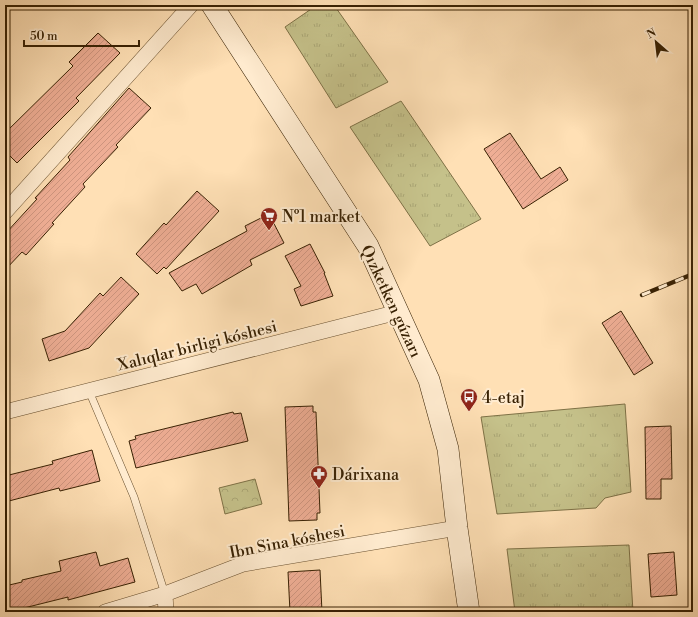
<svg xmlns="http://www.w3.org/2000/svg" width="698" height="617" viewBox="0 0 698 617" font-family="'Libre Bodoni',serif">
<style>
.grass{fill:url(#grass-tufts);stroke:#7e7146}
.park{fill:url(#park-crowns);stroke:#7e7146}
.building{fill:url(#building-hatch);stroke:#382103}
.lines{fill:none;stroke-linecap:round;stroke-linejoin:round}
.lane-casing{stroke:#6a5130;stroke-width:8}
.street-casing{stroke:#6a5130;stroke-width:16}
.secondary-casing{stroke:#382103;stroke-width:22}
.lane{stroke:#ffebcf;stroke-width:7}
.street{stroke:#ffebcf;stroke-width:15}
.secondary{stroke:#ffebcf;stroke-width:21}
.rail-casing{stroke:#382103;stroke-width:4.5}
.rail{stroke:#ffebcf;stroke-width:3;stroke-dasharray:9;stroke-linecap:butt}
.labels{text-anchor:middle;stroke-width:4;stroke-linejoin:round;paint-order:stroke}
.poi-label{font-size:16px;fill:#382103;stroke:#ffebcf;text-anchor:start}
.street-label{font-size:16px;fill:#382103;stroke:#ffebcf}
</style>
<defs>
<pattern id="grass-tufts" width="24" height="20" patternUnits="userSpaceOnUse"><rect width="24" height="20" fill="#c5c18a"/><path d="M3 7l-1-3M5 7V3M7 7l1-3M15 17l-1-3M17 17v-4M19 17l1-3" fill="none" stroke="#aaa675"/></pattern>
<pattern id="park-crowns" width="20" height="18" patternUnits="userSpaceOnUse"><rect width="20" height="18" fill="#c5c18a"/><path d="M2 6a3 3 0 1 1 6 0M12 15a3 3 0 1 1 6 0" fill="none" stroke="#aaa675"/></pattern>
<pattern id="building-hatch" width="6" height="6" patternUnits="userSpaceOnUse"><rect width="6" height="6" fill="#efae95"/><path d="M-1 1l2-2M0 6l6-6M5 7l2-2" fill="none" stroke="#ce957f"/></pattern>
</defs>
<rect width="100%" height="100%" fill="#ffe0b5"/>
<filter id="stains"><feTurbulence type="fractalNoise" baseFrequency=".005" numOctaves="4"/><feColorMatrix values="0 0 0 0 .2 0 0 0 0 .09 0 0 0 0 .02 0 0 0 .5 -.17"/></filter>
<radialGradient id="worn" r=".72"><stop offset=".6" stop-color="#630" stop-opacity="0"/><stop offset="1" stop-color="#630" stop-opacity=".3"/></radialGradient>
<path class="grass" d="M317 5H334L388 82 336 108 285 27Z
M401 101 481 219 430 246 350 127Z
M625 404 631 492 605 498 596 508 497 514 481 417Z
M629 545 633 612H515L507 549Z"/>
<path class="park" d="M255 479 262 504 225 514 219 488Z"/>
<path class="building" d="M98 33 120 53 76 98 79 101 17 163 5 151V133L73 66 69 62Z
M129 88 151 108 116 145 118 147 83 184 85 187 52 223 54 224 26 255 22 252 5 270V234L37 199 35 198 70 160 68 157Z
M510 133 541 179 560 167 568 180 523 209 484 149Z
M197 191 219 211 166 269 164 267 157 274 136 254 164 223 166 225Z
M269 214 284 243 250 260 252 265 202 294 196 284 182 291 169 273 247 231 245 226Z
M310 244 325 273H324L333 296 301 306 294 289 301 286 285 256Z
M121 277 139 294 89 348 49 361 42 339 65 331 100 293 103 296Z
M621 311 653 363 634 375 602 323Z
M313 406V412H316L320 513H317V520L289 521 285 407Z
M233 412 234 414 241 413 248 441 136 468 129 441 136 439 135 436Z
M671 426 672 479H661V499H646L645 427Z
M92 450 100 481 60 491 59 488 5 502V476L53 464 52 461Z
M96 552 100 566 128 558 135 582 68 600V597L20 609V610L5 612V586L22 582V580L61 571 59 561Z
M674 552 677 595 651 597 648 554Z
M320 570 322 612H290L288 572Z"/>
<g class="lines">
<defs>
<path id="lane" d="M89 391 134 497 165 594"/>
<path id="street" d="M5 212 191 5
M5 412 398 312
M165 594 166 612
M105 612 165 594 243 564 457 528"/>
<path id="secondary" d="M212 5 368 246 429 380 448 449 457 528 469 612"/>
</defs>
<use href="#lane" class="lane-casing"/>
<use href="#street" class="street-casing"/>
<use href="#secondary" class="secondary-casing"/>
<use href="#lane" class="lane"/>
<use href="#street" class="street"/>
<use href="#secondary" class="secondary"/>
<defs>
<path id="rail" d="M642 295 693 274"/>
</defs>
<use href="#rail" class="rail-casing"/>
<use href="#rail" class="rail"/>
</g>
<defs>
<symbol id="supermarket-pin" viewBox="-11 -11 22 30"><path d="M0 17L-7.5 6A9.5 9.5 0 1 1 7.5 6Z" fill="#8f2418" stroke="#ffebcf"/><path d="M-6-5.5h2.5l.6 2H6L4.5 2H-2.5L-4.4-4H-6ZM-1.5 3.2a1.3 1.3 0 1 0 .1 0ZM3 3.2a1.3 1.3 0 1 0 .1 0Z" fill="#fff"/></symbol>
<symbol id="bus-pin" viewBox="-11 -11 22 30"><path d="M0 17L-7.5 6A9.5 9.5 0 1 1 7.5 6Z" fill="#8f2418" stroke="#ffebcf"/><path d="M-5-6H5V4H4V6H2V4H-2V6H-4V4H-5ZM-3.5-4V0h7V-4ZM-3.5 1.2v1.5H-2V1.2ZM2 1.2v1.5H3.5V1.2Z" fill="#fff"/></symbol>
<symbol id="pharmacy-pin" viewBox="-11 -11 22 30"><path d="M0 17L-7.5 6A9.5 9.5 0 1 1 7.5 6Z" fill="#8f2418" stroke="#ffebcf"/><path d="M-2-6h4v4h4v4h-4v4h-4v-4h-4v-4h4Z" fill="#fff"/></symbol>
</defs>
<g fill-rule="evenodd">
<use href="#supermarket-pin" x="259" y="206" width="20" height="27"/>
<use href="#bus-pin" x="459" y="387" width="20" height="27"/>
<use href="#pharmacy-pin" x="309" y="464" width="20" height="27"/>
</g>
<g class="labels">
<g class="poi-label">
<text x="282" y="222">№1 market</text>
<text x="482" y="403">4-etaj</text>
<text x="332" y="480">Dárixana</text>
</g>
<g class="street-label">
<text transform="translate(392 301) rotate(65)" y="6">Qızketken gúzarı</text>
<text transform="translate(197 345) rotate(-14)" y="6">Xalıqlar birligi kóshesi</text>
<text transform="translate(287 541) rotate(-11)" y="6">Ibn Sina kóshesi</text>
</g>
</g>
<rect width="698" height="617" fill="none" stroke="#ffe0b5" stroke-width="20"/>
<rect x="6" y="6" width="686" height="605" fill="none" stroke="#382103" stroke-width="2"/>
<rect x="10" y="10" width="678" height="597" fill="none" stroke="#382103"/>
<g transform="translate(656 42) rotate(332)" stroke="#ffebcf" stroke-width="3" paint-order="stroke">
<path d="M0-3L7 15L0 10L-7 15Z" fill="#382103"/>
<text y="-6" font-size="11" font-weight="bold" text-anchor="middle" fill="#382103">N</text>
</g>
<path d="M24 40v6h115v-6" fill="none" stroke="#382103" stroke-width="2"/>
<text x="30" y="40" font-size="12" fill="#382103" stroke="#ffebcf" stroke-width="3" paint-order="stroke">50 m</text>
<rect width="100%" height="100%" filter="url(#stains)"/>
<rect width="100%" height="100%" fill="url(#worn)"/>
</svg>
